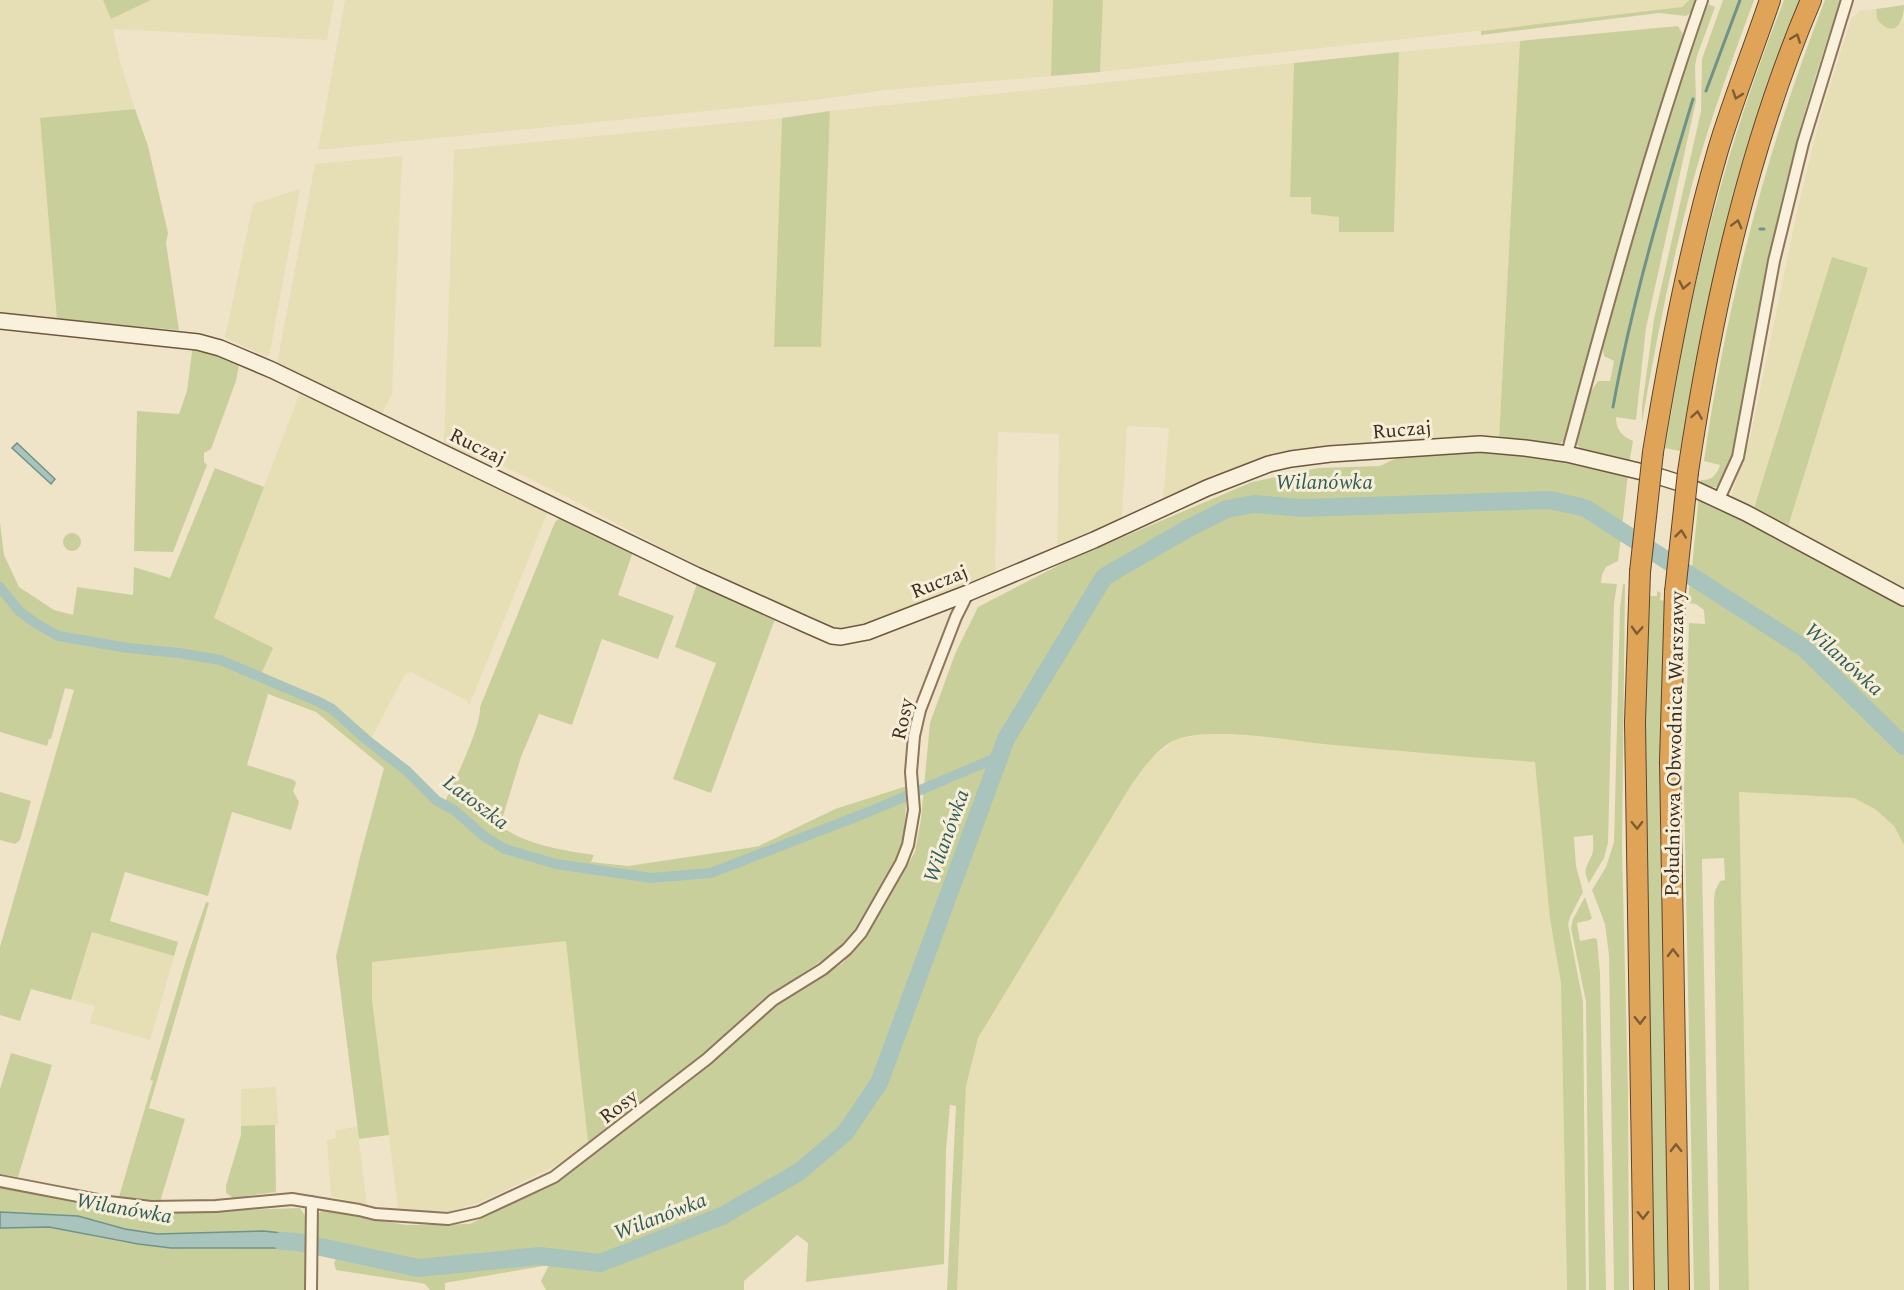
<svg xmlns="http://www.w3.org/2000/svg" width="1904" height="1290" viewBox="0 0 1904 1290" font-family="Spectral,serif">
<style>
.farmland{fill:#e6deb5}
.green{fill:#c9cf9b}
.water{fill:#a9c4bc;stroke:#6f938a;stroke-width:1.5}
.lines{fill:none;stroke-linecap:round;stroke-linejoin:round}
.stream{stroke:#6f938a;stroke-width:3}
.canal{stroke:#a9c4bc;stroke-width:10}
.river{stroke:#a9c4bc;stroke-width:18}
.street-casing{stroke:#8d765c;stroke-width:14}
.secondary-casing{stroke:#6f573f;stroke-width:18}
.highway-casing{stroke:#5b4430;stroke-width:22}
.street{stroke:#faf1dc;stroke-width:10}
.secondary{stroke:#faf1dc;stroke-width:15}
.highway{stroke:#e0a458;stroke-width:20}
.highway-bridge-casing{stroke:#5b4430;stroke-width:22;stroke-linecap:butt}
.highway-bridge{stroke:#e0a458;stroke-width:20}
.oneway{stroke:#7e5d36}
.labels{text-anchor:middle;stroke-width:6;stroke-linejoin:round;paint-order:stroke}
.street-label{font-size:20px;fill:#3d2e20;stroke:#f7eed8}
.water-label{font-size:21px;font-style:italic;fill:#2f5d5a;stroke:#f7eed8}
</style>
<rect width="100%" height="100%" fill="#f0e4c8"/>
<path class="farmland" d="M0 0H103L111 19 151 0H334L327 40 113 29 119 58 135 109 40 118 57 320 0 314Z
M345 0H1053L1051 76 886 90 815 100 318 150Z
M1103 0H1689L1682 7 1606 17 1100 72Z
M1876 9 1877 20 1897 27 1904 19V589L1788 527 1868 268 1832 257 1754 508 1731 497 1751 434 1798 207 1820 118 1851 19 1861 10Z
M1520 41 1499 439 1386 443 1280 455 1163 500 1169 428 1127 426 1122 519 1057 550 1059 434 998 432 995 574 893 617 843 633 668 551 567 497 476 453V458L444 443 454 150 782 118 774 346 821 347 830 111 1294 63 1290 197H1311V214L1339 217V231L1394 232 1399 52Z
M402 156 392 394 382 414 277 364 315 164Z
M300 189 270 352 268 357 225 338 253 204Z
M301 390 548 511 469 706 468 701 411 672 405 674 371 739 327 702 292 688 262 672 214 618Z
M1208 734 1240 735 1408 752 1535 762 1545 842 1550 919 1561 983 1567 1290H957L966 1086 978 1038 1130 787 1151 758 1177 739Z
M1738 792 1854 798 1875 809 1894 826 1904 845V1290H1749Z
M92 932 174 956 150 1040 90 1023 95 1006 71 1000Z
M567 940 588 1142 557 1165 481 1202 442 1214 398 1209 372 1000V962Z
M276 1087 278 1125 241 1126V1089Z
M357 1126 367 1205 331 1196 327 1140 336 1138 335 1131Z"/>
<path class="green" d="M103 0H151L111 19Z
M1053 0H1103L1100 72 1051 76Z
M1689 0H1697L1693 11 1686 16 1659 13 1481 35V31L1682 7Z
M1723 0H1754C1732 60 1710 120 1693 181 1672 261 1656 341 1642 422V406L1654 319 1701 111 1702 59Z
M1784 0H1801C1768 82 1740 167 1719 253 1704 318 1692 385 1680 451L1665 448C1675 394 1683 340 1695 287 1717 189 1747 93 1784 0Z
M1825 0H1841C1807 94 1782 191 1763 289 1757 320 1750 351 1745 383 1740 415 1740 450 1724 480 1718 490 1710 488 1700 485L1701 480C1711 481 1717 475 1720 465L1704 461C1726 304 1767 148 1825 0Z
M1708 4 1715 7 1697 56 1695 66 1696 101 1646 328 1636 420 1616 417C1616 430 1622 436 1633 441L1629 464 1583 452 1576 443 1577 439 1589 394 1598 381H1610L1614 361 1604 356 1602 344 1653 164 1704 6 1707 7Z
M1904 5C1904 25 1893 39 1877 19L1876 9Z
M1678 26 1684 36 1683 41 1567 436 1564 441 1557 445 1499 439 1520 41Z
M1399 52 1394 232H1339V217L1311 214V197H1290L1294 63Z
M135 109 148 146 168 233 166 243 179 330 57 320 40 118Z
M830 111 821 347H774L782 118Z
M1832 257 1868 268 1788 527 1754 508Z
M193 344 231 356 239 365 236 381 211 449 204 453V462L207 465 173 552 134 551 137 411 179 414 187 391Z
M1484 450 1564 458 1628 473 1622 528C1606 517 1590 506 1572 500 1548 493 1507 496 1482 499V507C1511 506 1548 499 1576 511 1591 518 1606 528 1621 537L1618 561 1606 567 1602 575 1601 583 1617 584 1614 604 1608 843 1604 858 1589 883C1582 871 1587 866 1592 855 1594 850 1593 841 1593 835L1574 837 1576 866 1583 892 1571 915 1568 924 1583 1002 1586 1290H1567L1561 983 1550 919 1535 762C1465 757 1395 751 1324 744 1287 740 1213 727 1178 739 1158 746 1142 770 1130 787L978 1038 966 1086 957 1290H947L956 1106 950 1105 946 1151 944 1264 806 1282 808 1243 797 1235 744 1281V1290H546L541 1281 549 1265 445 1283V1290H430L425 1284 420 1283 336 1270 334 1263 336 1258 316 1255 318 1214 323 1210 406 1225 470 1224 559 1179 710 1063 777 1005 843 963 869 930 915 852 921 819 930 723 955 654 978 607 1067 561 1252 482 1318 468 1380 466 1399 457Z
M215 468 264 487 214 618 273 648 262 672 292 688 327 702 445 802C454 781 481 728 480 707L555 522 563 516 634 549 618 595 674 616 658 659 602 639 572 725 539 714 521 757 500 826C528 845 560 850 594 855L591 862 628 866 748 848 759 846 835 809 907 786 904 837 894 865 857 931 845 945 770 995 706 1054 588 1142 566 941 372 962V1000L389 1135 359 1139 336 956 361 853 384 768 316 712 268 694 247 765 294 780 296 783 293 791 299 802 291 830 232 812 208 896 125 872 110 921 178 942 174 956 92 932 71 1000 31 989 20 1021 0 1015V947L74 690 65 688 51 739H49L47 746 0 732V522L4 555 19 587 54 610 73 615 77 587 133 595 134 567 170 578Z
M1699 494 1904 604V845L1894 826 1875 809 1854 798 1739 792 1749 1290H1719L1714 900 1715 891 1720 881 1725 880 1724 858 1702 859 1710 1290H1694L1684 791 1689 623 1705 624 1704 610 1696 604 1688 603 1690 579 1728 603 1730 596 1692 568Z
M63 542a9 9 0 1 1 18 0a9 9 0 1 1-18 0Z
M698 581 775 619 711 793 673 779 716 663 675 647Z
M1623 584H1625L1622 849 1628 1091 1629 1290H1614L1609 955 1605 924 1592 890 1606 867 1614 842 1620 608Z
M1657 591 1661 593 1660 600 1666 601 1660 765 1669 1290H1653L1644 756 1650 596H1657Z
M0 792 31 801 20 840 15 844 0 840Z
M1585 897 1592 918 1590 920 1577 923 1580 941 1595 938 1597 940 1600 973 1606 1290H1589L1586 1002 1571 928 1573 919Z
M206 902 209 903 149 1108 185 1119 160 1202 118 1200 153 1081 150 1080 186 960Z
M11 1053 52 1065 18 1177 0 1174V1089Z
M275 1125 276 1192 233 1198 226 1193V1186L241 1135V1126Z
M0 1186 202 1211 300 1208 306 1217V1236L264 1231 157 1234 0 1212Z
M49 1227C90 1235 131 1246 172 1248 216 1250 261 1246 306 1250L305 1290H0V1228Z"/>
<path class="water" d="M17 443 55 479 51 484 12 448Z
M0 1212 78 1216 125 1229 157 1234 264 1231 306 1236V1250L285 1248H171L138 1244 49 1227 3 1228H0Z"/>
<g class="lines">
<path class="stream" d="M1706 91 1740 0
M1760 229H1764
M1613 407C1632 302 1662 201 1693 99"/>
<path class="canal" d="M0 587 19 611 37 624 58 636 128 648 179 653 220 660 317 701 332 709 368 741 407 771 437 801 454 810 485 837 505 849 556 864 651 878 711 873 871 811 998 757"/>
<path class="river" d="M281 1241 298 1242 418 1268 540 1256 600 1263 722 1216 799 1172 845 1133 879 1083 1006 739 1104 577 1187 529 1227 509 1254 504 1302 508 1550 500 1585 508 1805 649 1904 746"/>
<defs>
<path id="street" d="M1567 454C1608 302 1650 149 1702 0
M1719 499 1738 457 1774 261 1803 143 1847 0
M0 1181 109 1202 151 1207 216 1206 292 1199 359 1210 375 1214 448 1219 479 1212 554 1177 707 1059 773 1000 823 969 847 949 861 933 901 863 908 845 914 810 911 772 914 736 920 710 956 617 968 593
M311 1290 312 1202"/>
<path id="secondary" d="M0 321 198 342 220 348 272 370 696 575 807 625 832 636 841 637 867 632 968 593 1094 540 1207 488 1269 464 1291 459 1330 454 1480 444 1525 448 1567 454 1651 474 1686 485 1746 513 1904 598"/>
<path id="highway" d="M1653 452C1670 350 1689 250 1718 150 1733 100 1753 50 1770 0
M1688 472C1712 312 1747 150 1811 0
M1640 572 1635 722 1644 1290
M1675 592 1670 761 1679 1290"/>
</defs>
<use href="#street" class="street-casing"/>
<use href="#secondary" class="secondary-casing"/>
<use href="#highway" class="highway-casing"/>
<use href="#street" class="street"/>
<use href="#secondary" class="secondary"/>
<use href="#highway" class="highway"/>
<defs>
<path id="highway-bridge" d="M1640 572 1653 452
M1675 592 1688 472"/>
</defs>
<use href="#highway-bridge" class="highway-bridge-casing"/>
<use href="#highway-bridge" class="highway-bridge"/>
</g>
<defs><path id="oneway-chevron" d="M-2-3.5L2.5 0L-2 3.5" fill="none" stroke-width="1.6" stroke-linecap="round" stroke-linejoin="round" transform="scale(1.5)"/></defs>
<g class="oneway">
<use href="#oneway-chevron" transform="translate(1796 38) rotate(-69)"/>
<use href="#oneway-chevron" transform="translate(1737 95) rotate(109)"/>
<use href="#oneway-chevron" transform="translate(1737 224) rotate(-75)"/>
<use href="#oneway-chevron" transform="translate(1684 285) rotate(101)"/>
<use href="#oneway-chevron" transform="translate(1697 415) rotate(-81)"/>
<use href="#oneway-chevron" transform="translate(1681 534) rotate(-84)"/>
<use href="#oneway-chevron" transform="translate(1637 630) rotate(93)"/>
<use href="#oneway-chevron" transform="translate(1637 825) rotate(89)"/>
<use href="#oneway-chevron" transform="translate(1673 953) rotate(-91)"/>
<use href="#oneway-chevron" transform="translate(1640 1020) rotate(89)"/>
<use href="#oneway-chevron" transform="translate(1676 1148) rotate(-91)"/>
<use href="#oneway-chevron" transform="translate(1643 1215) rotate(89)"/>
</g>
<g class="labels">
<g class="street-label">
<text transform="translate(1402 429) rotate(-5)" y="7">Ruczaj</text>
<text transform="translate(478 446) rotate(26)" y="7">Ruczaj</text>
<text transform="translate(939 581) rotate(-22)" y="7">Ruczaj</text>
<text transform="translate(902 719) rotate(-78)" y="7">Rosy</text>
<text transform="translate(1674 744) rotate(-89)" y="7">Południowa Obwodnica Warszawy</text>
<text transform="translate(618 1106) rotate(-38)" y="7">Rosy</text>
</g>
<g class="water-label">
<text x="1324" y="489">Wilanówka</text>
<text transform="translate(1844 659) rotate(42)" y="7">Wilanówka</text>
<text transform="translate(476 802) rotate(37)" y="7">Latoszka</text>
<text transform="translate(946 836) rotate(-70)" y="7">Wilanówka</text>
<text transform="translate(124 1208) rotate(10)" y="7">Wilanówka</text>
<text transform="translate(660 1216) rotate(-21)" y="7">Wilanówka</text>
</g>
</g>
</svg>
